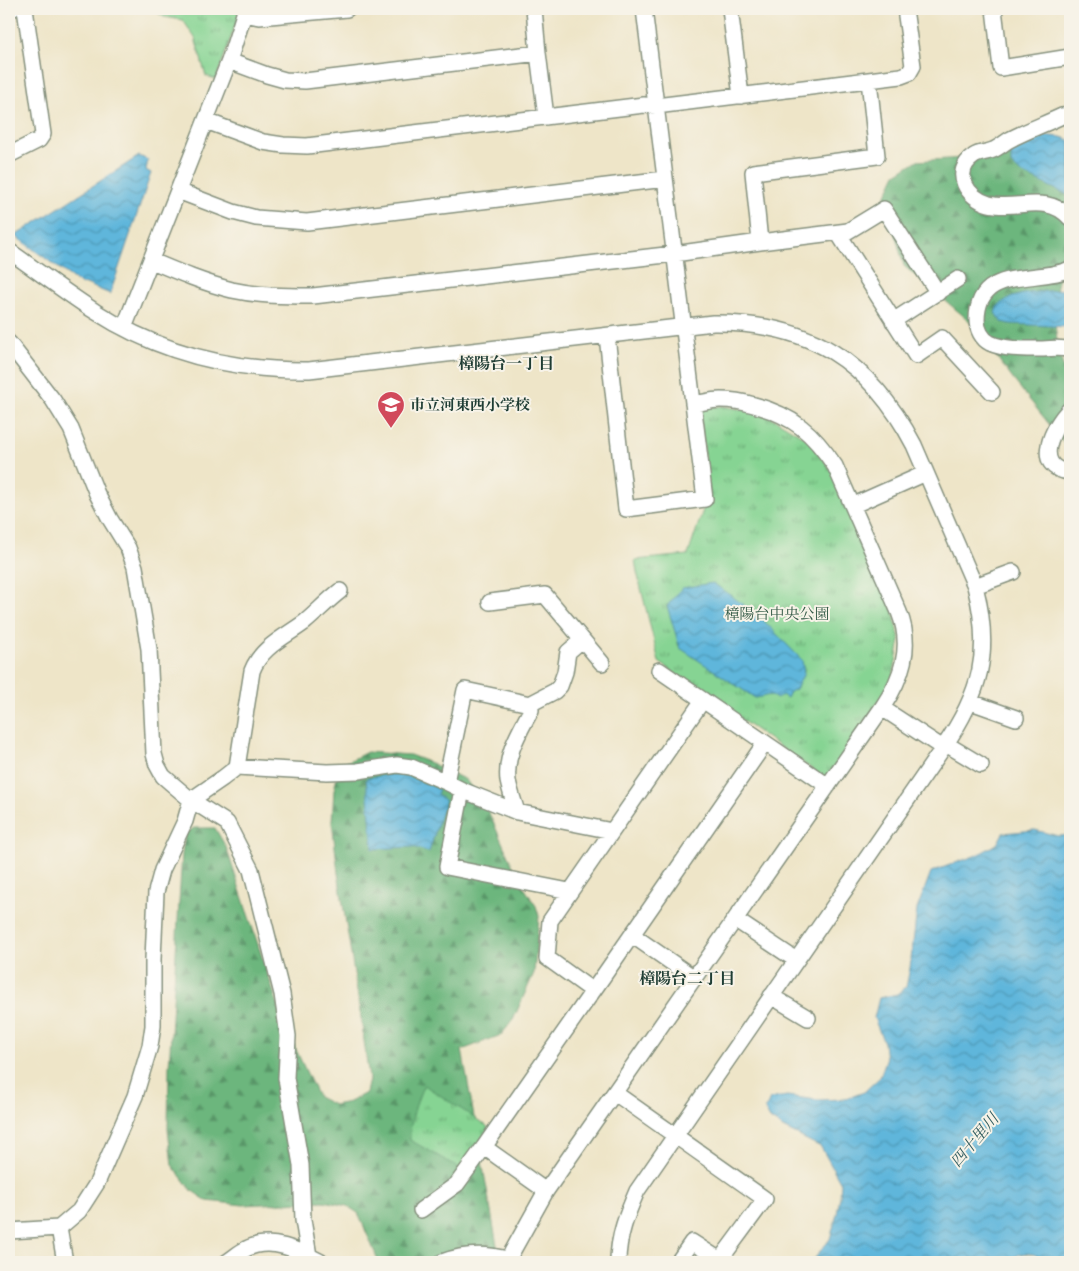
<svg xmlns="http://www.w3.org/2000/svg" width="1079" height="1271" viewBox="0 0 1079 1271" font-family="'Old Standard TT','Noto Serif JP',serif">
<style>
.forest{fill:url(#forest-firs);stroke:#467a58}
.park{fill:url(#park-tufts);stroke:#528864}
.water{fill:url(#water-waves);stroke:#3e7a88}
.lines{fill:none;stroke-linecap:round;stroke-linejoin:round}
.minor-casing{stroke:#86917e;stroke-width:18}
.minor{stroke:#fff;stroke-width:15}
.labels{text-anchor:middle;stroke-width:4;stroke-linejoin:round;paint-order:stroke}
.poi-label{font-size:15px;font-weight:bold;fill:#1f3d34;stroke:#f7f3e8;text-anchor:start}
.park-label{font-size:15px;fill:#345b47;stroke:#f7f3e8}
.neighbourhood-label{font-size:16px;font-weight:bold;fill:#1f3d34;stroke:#f7f3e8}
.water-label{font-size:16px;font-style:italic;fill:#2f5b5e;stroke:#f7f3e8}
</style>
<defs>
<pattern id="forest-firs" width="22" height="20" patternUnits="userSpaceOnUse" patternTransform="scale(1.25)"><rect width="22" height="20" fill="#6cb67d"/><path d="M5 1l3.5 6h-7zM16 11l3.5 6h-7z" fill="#589567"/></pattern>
<pattern id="park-tufts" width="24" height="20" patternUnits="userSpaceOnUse" patternTransform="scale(1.25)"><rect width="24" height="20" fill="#86d493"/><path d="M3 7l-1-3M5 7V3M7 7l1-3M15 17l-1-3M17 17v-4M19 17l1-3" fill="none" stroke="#6dad79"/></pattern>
<pattern id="water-waves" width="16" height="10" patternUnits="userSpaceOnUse" patternTransform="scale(1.25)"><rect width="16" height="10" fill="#5eb6db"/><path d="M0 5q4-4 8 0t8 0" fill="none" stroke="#4d95b2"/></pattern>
</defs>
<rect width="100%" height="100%" fill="#f7f3e8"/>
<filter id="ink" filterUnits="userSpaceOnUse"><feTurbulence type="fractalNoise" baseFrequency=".02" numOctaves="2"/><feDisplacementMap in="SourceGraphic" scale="10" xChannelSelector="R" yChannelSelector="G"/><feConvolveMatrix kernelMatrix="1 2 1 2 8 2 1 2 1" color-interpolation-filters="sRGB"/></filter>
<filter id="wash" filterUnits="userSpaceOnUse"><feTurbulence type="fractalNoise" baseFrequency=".0096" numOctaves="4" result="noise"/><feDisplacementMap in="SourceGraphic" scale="20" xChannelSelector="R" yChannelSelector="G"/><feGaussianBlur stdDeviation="1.12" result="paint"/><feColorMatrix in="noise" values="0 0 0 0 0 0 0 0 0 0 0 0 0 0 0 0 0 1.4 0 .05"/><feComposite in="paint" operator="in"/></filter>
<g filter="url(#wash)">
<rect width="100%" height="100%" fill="#eee5c8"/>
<path class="forest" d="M1027 154 1070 155V256C1050 281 1053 325 1060 356 1063 367 1067 378 1070 389 1073 405 1070 433 1070 450L1012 378 972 323 904 266 885 197 896 174 916 161Z
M367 752 410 755 431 763 466 780 489 813 518 878 536 906 539 916 534 973 513 1020 501 1035 462 1050 500 1262H379L358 1213 347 1206 324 1201 243 1205 207 1201 191 1190 172 1165 168 1129 169 1067 182 854 185 834 194 828H215L226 847 284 1024 318 1097 334 1105 349 1102 366 1093 369 1079 360 1010 338 873 332 821 334 790 338 772 347 762Z"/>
<path class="park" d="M152 9H237L239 15 216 79 206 76 195 38 183 20 164 17Z
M723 406 766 414 809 440 832 471 893 611 900 640 892 682 828 776 823 777 659 662 637 572 635 560 688 555 709 492 700 412 703 408Z
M424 1085 487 1126 489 1131 463 1170 410 1140C409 1125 417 1098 424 1085Z"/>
<path class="water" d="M1029 134 1061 137 1070 140V196L1019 172 1011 164V151Z
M139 156 148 160 146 170 151 173 110 294 84 283 82 285 15 236Z
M1070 288V327L1010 324 1002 322 995 313 997 307C1014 289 1047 293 1070 288Z
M713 583 758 615 802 660 804 673 796 689 790 692 787 698 782 695 777 699 770 695 755 698 680 648 667 606 682 588Z
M400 773 439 789 437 794 445 801 429 852 413 847 373 849 366 778Z
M1035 830 1058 836 1070 835V1262H1046L1045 1259C1029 1251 1021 1251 1007 1262H812L830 1239 837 1214 840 1197 841 1183 821 1147 783 1128 770 1119 765 1110 770 1099 787 1096 817 1100 845 1099 864 1092 880 1077 886 1060 884 1043 874 1018 879 998 897 994 906 987 910 968 917 909 931 872 977 855 997 844 1003 833Z"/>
</g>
<g filter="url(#ink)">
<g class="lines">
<defs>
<path id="minor" d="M9 9H12
M534 9 538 53 546 117
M730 9 741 96
M994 9 1001 68 1070 57
M244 14 259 17 347 9
M229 61 267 75 285 80 305 81 538 53
M1070 115 1062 116C1045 124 1026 131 1009 140 1004 143 998 148 993 150 986 153 980 152 974 156 951 172 967 198 989 204 1016 211 1047 192 1070 218
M206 121 263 142 283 145 307 146 644 105 656 106 901 76 909 73 913 66 905 9
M9 155 39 140 43 134 25 9
M178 191 233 212 256 218 307 222 665 179
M838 233 916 356 942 338 992 392
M760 242 848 231 884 209 938 293
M9 251C38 271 66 293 96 312 160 353 233 371 309 370L713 323C809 322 870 361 914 445L975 586C992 652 981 693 943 748L637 1191C627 1214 618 1236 618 1262
M152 261C178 272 204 283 232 290 259 296 286 296 313 296L674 254 760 242 753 172 877 156 869 80
M1070 269C1037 284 977 265 977 320 977 329 982 339 990 343 1005 350 1027 349 1043 349 1052 348 1062 347 1070 350
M893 321 958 279
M124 328 229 61 244 14V9
M607 336 626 509 705 499 644 9
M9 343 53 400 71 429 97 494 110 519 128 548 135 567 149 649 154 754 157 765 163 776 171 783 191 800 227 823 251 870 282 994 288 1036 286 1078 301 1165 303 1220 309 1256
M1070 409C1053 425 1031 469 1070 472
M854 505 926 473
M975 586 1013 572
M490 602 545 595 602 663
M659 670 828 786
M971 702 1016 718
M530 704 555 691 560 686 565 672 568 652 582 640
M882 708 943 748
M946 744 981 765
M237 767 327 772 358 771 397 765 411 767 446 782 462 790 517 812 612 831
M446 782 465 690 530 704 531 710C519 733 505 754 508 781 510 791 514 802 517 812
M462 790 447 867 569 891
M736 920 796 960
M632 935 694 978
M593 991 765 743
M771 996 808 1018
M615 1093 765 1199 720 1260 692 1242 678 1262
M546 1191 484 1147 593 991 547 958 550 921 703 700
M421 1210 457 1184 484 1147
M59 1228 65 1262
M9 1231 59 1228 79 1211 97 1183 135 1096 150 1046 153 1026V959L156 892 162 870 185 821 191 800 223 778 237 767 252 671C261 647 285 637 305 622 317 612 327 601 340 591
M227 1262C233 1258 240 1252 246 1249 270 1236 300 1251 321 1262
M442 1262C464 1254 486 1253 509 1260
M510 1262 509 1260 512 1252 546 1191 882 708C902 678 913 647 899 612L835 466C813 433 794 416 754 405 744 402 731 400 720 400 711 400 702 403 693 404"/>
</defs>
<use href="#minor" class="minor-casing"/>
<use href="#minor" class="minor"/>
</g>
</g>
<defs>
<symbol id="school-pin" viewBox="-11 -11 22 30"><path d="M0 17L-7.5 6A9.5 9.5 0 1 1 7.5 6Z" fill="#d1495b" stroke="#f7f3e8"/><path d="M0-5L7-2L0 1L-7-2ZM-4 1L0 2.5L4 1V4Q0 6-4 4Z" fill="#fff"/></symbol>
</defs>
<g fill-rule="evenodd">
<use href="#school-pin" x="375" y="389" width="32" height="43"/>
</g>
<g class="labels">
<g class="poi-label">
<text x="410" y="410">市立河東西小学校</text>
</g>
<g class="park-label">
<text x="777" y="619">樟陽台中央公園</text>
</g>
<g class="neighbourhood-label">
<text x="506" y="369">樟陽台一丁目</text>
<text x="687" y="984">樟陽台二丁目</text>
</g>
<g class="water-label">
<text transform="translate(974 1140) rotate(-50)" y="6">四十里川</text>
</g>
</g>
<rect width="1079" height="1271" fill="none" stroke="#f7f3e8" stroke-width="30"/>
</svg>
